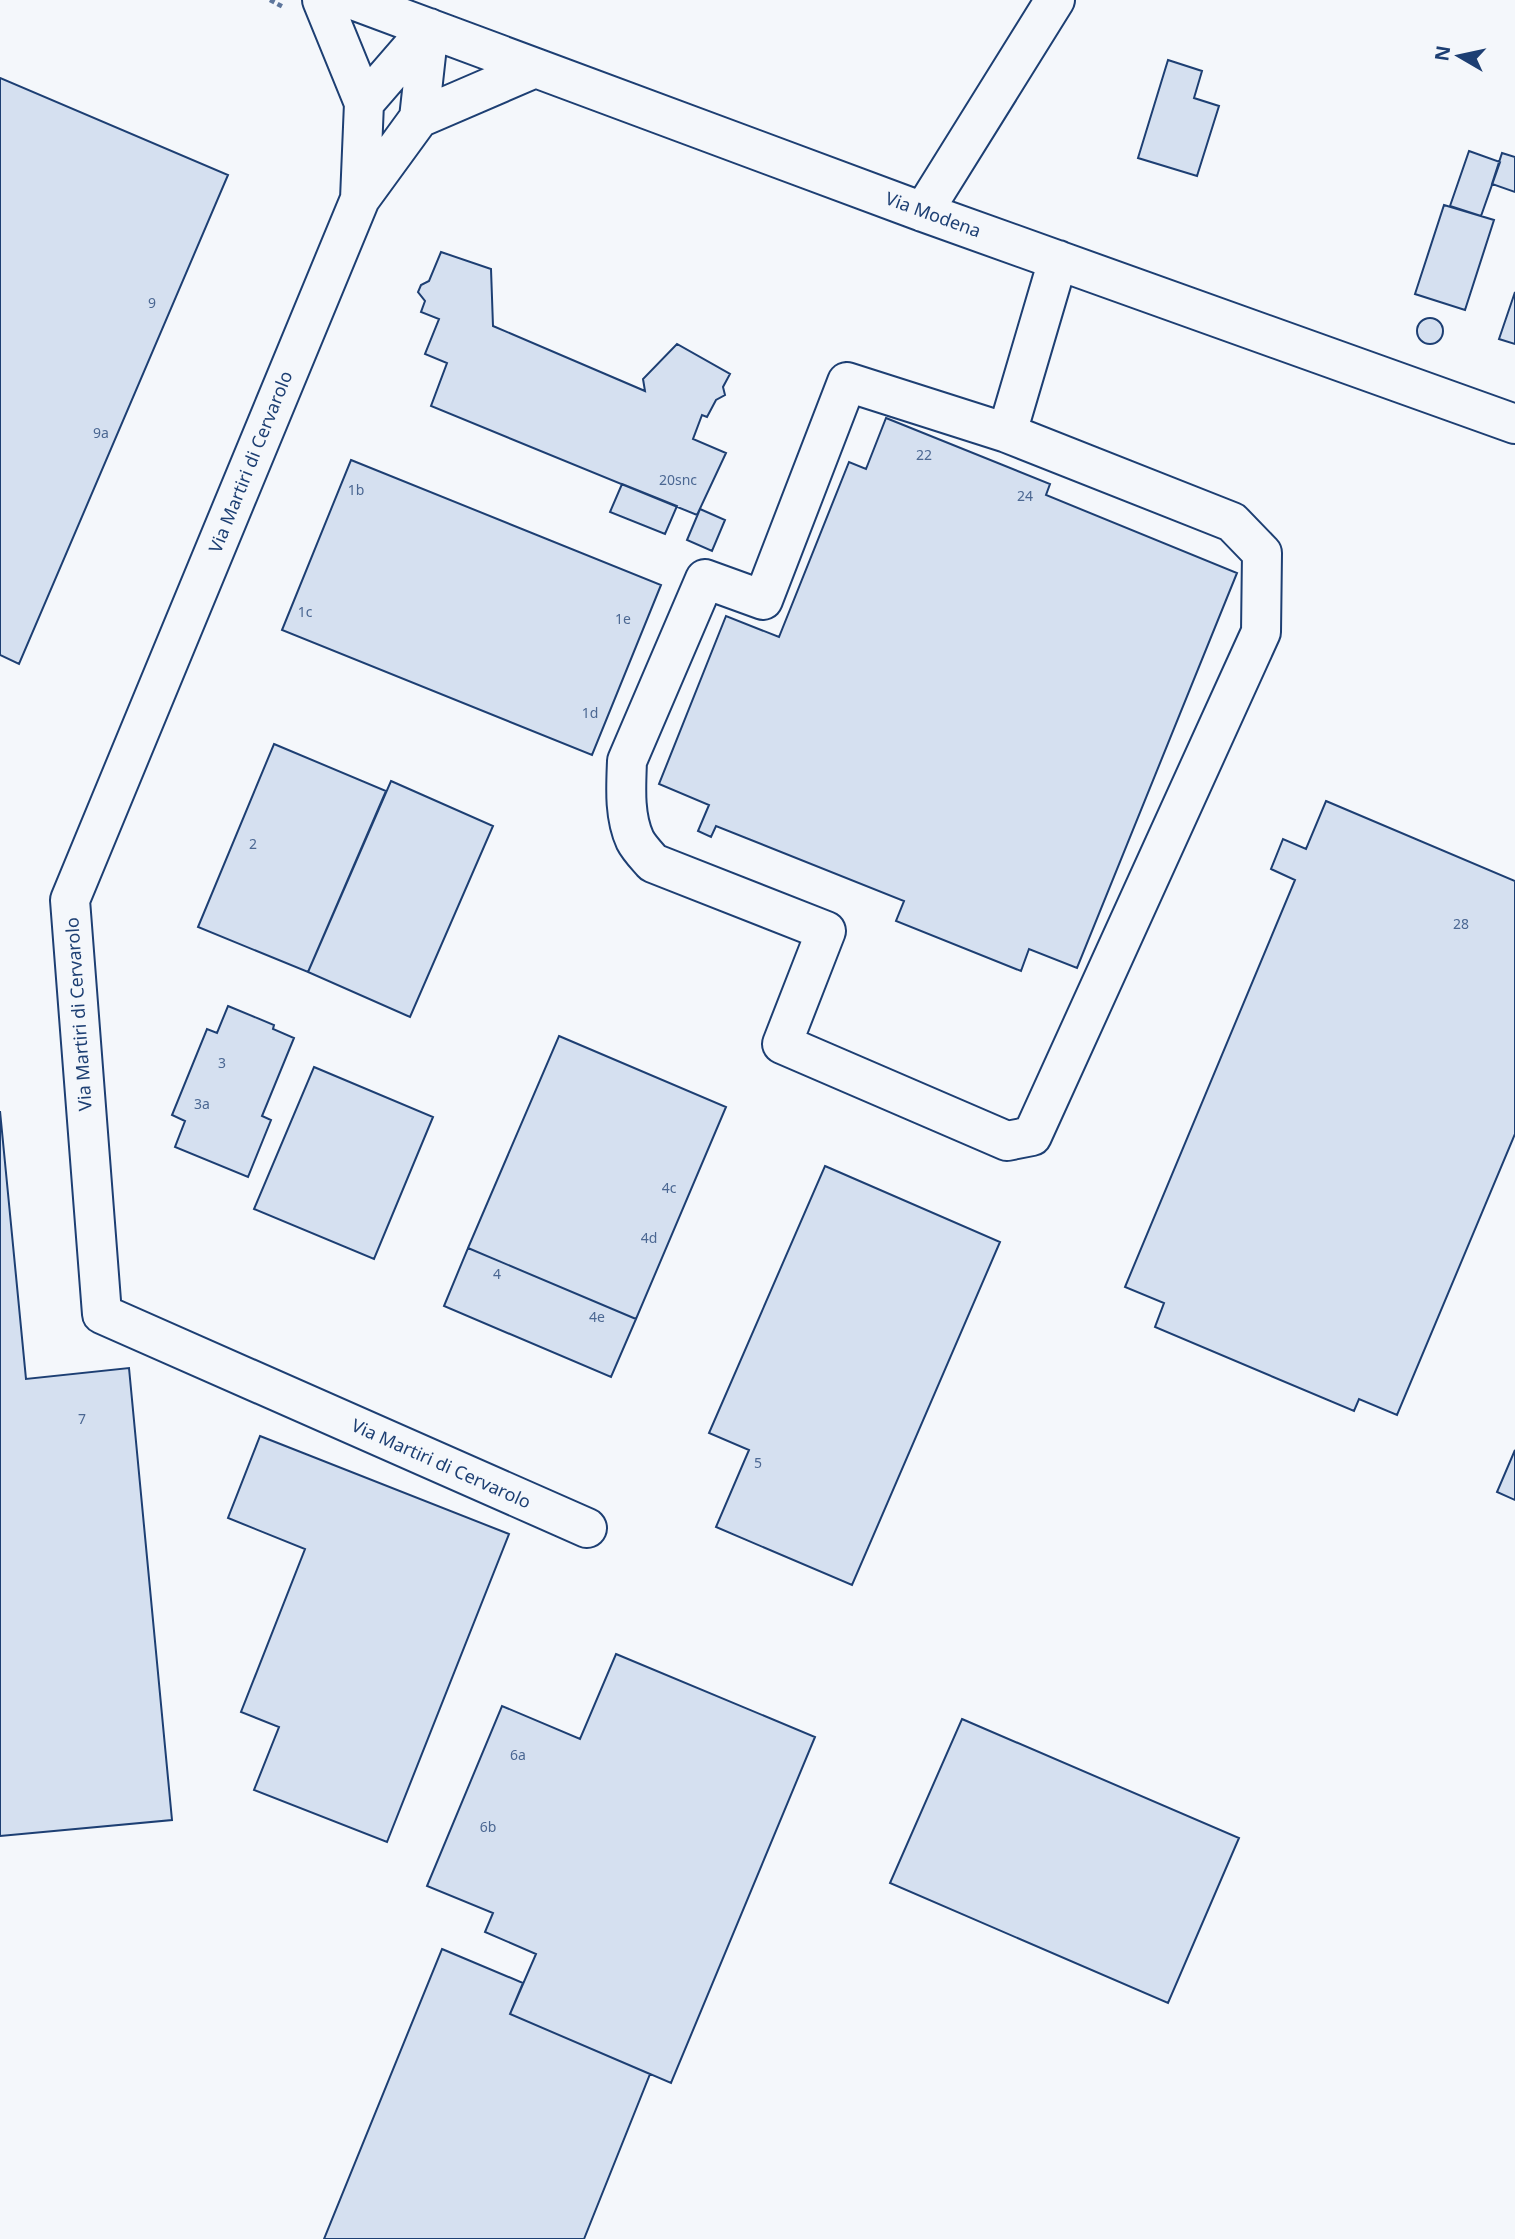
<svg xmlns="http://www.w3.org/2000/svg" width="1515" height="2239" viewBox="0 0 1515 2239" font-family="'Noto Sans',sans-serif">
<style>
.building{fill:#d5e0f0;stroke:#1d3f73;stroke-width:2}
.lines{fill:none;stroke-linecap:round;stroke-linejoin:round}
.minor-casing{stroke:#1d3f73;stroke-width:42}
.path{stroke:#5e769c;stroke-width:4.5;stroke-dasharray:5 3.5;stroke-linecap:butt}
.minor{stroke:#f4f7fb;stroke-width:38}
.labels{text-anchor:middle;stroke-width:5;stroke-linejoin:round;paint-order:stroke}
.number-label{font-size:14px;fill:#4b6792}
.street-label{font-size:18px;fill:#1d3f73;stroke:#f4f7fb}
</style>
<rect width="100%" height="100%" fill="#f4f7fb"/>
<path class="building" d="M1168 60 1202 71 1194 98 1219 106 1197 176 1138 158Z
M0 78 228 175 19 664 0 655Z
M1469 151 1500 162 1481 216 1450 206Z
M1502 153 1515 157V192L1492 184Z
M1444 205 1494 220 1465 310 1415 294Z
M441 252 491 269 493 326 645 391 643 379 677 344 730 374 723 387 725 395 716 400 707 417 702 415 693 439 726 453 697 515 431 406 447 363 425 354 439 319 421 312 425 301 418 292 421 285 429 281Z
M1515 292V344L1499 339Z
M1417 331a13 13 0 1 1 26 0a13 13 0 1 1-26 0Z
M886 418 1050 484 1046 495 1237 573 1077 968 1029 949 1021 971 896 921 904 901 716 826 711 837 698 831 709 805 659 784 726 616 779 637 849 462 866 469Z
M351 460 661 585 592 755 282 630Z
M622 484 677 506 665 534 610 512Z
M700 509 725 520 712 551 687 540Z
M274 744 386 791 308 972 198 927Z
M391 781 493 826 410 1017 308 972Z
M1326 801 1515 881V1134L1397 1415 1359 1399 1354 1411 1155 1327 1164 1303 1125 1287 1295 880 1271 869 1283 839 1306 849Z
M228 1006 274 1025 273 1029 294 1038 262 1116 271 1120 248 1177 175 1147 185 1121 172 1115 207 1029 217 1033Z
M559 1036 726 1107 636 1319 468 1248Z
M314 1067 433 1117 374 1259 254 1209Z
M0 1111 26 1379 129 1368 172 1820 0 1836Z
M825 1166 1000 1242 852 1585 716 1527 749 1450 709 1433Z
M468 1248 636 1319 611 1377 444 1306Z
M260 1436 509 1534 387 1842 254 1790 279 1727 241 1712 305 1549 228 1518Z
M1515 1450V1500L1497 1492Z
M616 1654 815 1737 671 2083 510 2014 536 1954 485 1932 493 1913 427 1886 502 1706 580 1739Z
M962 1719 1239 1838 1168 2003 890 1883Z
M442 1949 523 1983 510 2014 650 2074 584 2239H324Z"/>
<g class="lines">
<defs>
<path id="minor" d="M322 0 364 103 360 199
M353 0 923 212 1515 424
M535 68 419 118 360 199 70 900 102 1314 587 1528
M364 103 429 28
M419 118 429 28
M923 212 1055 0
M1007 433 847 382 763 600 705 579 627 761C626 787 624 816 635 840 639 848 647 856 653 863L826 931 782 1044 1007 1141 1032 1136 1261 632 1262 553 1232 522 1007 433 1058 260"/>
</defs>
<use href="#minor" class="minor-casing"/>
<path class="path" d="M270 0 285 8"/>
<use href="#minor" class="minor"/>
</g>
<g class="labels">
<g class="number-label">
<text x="152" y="308">9</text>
<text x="101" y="438">9a</text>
<text x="924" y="460">22</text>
<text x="678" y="485">20snc</text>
<text x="356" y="495">1b</text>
<text x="1025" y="501">24</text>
<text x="305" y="617">1c</text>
<text x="623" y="624">1e</text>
<text x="590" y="718">1d</text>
<text x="253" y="849">2</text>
<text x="1461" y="929">28</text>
<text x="222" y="1068">3</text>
<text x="202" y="1109">3a</text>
<text x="669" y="1193">4c</text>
<text x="649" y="1243">4d</text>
<text x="497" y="1279">4</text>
<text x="597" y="1322">4e</text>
<text x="82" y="1424">7</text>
<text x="758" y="1468">5</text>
<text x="518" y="1760">6a</text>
<text x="488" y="1832">6b</text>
</g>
<g class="street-label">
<text transform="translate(933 215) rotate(20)" y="6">Via Modena</text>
<text transform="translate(251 462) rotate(-68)" y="6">Via Martiri di Cervarolo</text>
<text transform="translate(79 1014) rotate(-94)" y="6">Via Martiri di Cervarolo</text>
<text transform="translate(441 1464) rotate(24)" y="6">Via Martiri di Cervarolo</text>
</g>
</g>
<g transform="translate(1459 56) rotate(279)" stroke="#f4f7fb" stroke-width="5" paint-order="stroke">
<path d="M0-5L12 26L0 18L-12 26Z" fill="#1d3f73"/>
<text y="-10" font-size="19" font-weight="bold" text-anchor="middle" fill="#1d3f73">N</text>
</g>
</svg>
